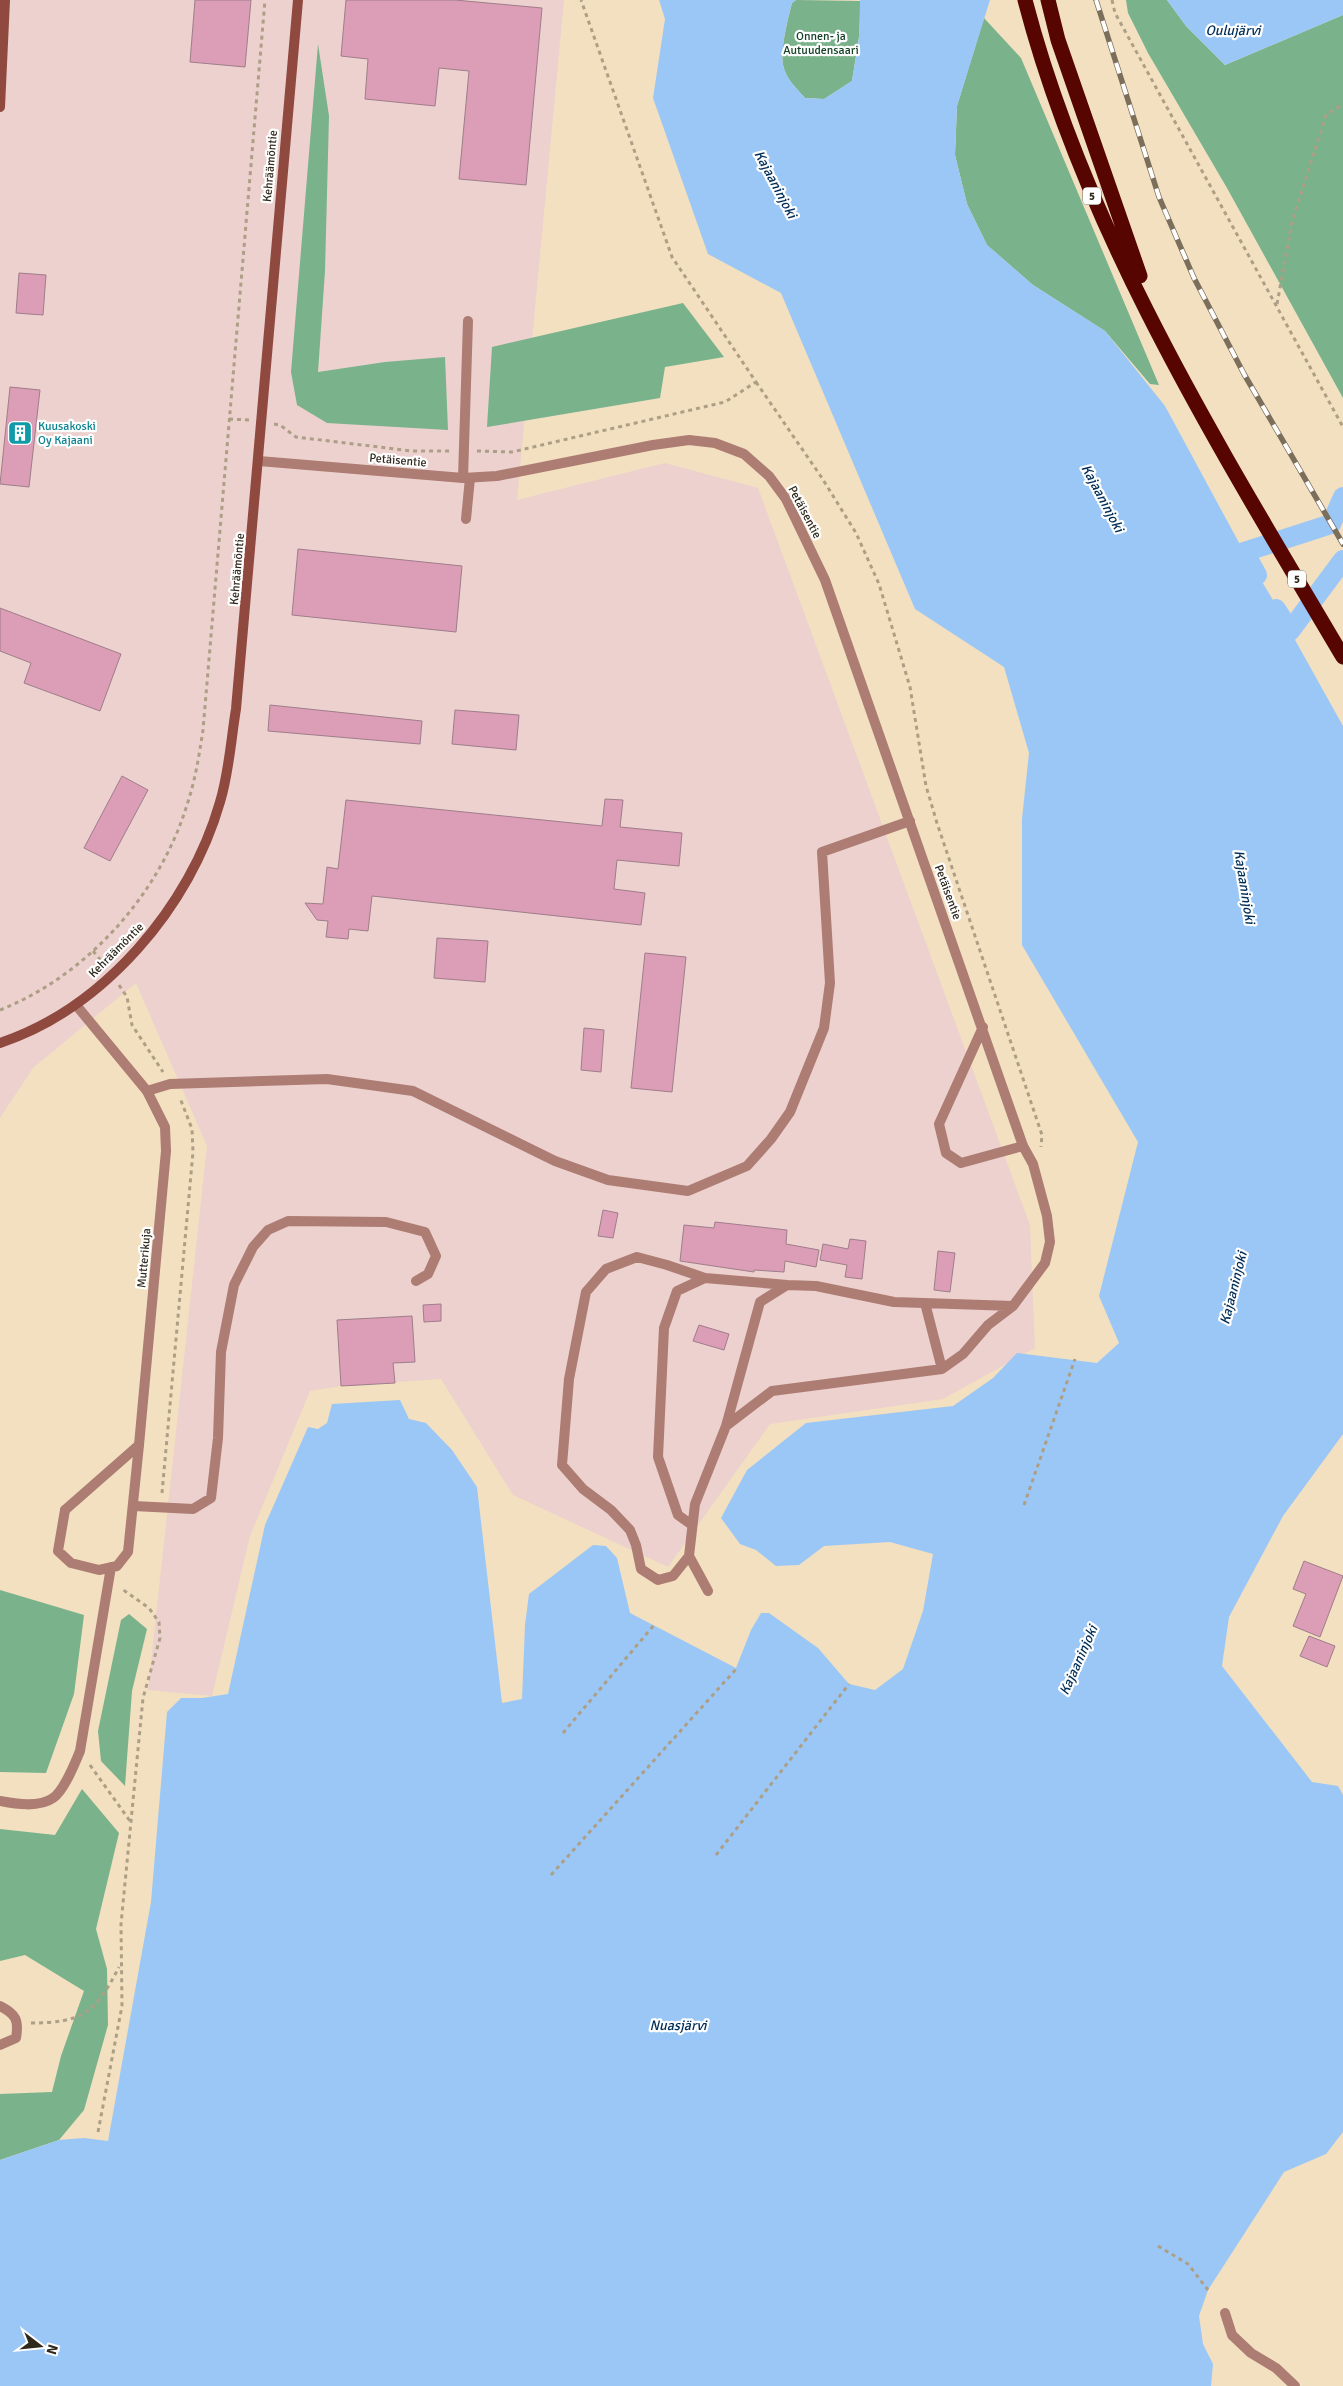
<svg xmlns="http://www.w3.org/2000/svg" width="1343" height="2386" viewBox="0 0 1343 2386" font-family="Signika,sans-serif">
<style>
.industrial{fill:#ecd1ce}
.forest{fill:#79b28b}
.water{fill:#9bc7f6}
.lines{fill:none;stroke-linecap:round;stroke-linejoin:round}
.canal{stroke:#9bc7f6;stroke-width:20}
.building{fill:#dc9db6;stroke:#9f7d8a}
.path{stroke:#ad9f86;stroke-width:3;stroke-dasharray:4 4;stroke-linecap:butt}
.lane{stroke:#ad7c73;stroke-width:10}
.street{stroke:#ad7c73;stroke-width:10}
.secondary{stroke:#8f493f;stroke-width:10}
.highway{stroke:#560501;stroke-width:15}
.rail-casing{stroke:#7b6f5c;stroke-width:5.5}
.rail{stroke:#fff;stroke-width:4;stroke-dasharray:11;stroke-linecap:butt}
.labels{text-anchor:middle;stroke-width:4.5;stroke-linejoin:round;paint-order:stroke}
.shield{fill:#fff;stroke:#6d6860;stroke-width:1}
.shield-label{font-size:11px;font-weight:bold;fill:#2f281c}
.park-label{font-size:12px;fill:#154127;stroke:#fff}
.street-label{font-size:12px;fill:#2f281c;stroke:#fff}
.culture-label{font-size:12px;fill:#0d838f;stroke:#fff;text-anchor:start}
.water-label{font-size:14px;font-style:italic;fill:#002e57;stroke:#fff}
</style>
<rect width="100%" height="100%" fill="#f2e0c0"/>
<path class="industrial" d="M0 0H564L517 500 665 463 758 488 1030 1225 1035 1348 943 1399 770 1424 668 1567 513 1495 441 1379 341 1386 310 1391 250 1536 212 1696 148 1690 207 1146 136 983 33 1068 0 1118Z"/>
<path class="forest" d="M796 0 861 1 859 37 852 81 824 99 805 98C796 88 786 79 783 65 780 49 788 19 792 3Z
M1126 0H1167L1186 26 1225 65 1343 15V398L1227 188 1148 53 1128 13Z
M984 18 1021 58 1159 385 1150 384 1105 331 1033 285 987 245 967 204 955 155 957 106Z
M318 44 329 116 325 271 318 372 385 362 445 357 448 430 327 423 297 405 291 372Z
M683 303 724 357 665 367 660 398 487 427 492 347Z
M0 1590 84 1615 74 1694 46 1773 0 1772Z
M129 1614 147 1629 132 1691 125 1786 101 1761 98 1731 121 1620Z
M82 1789 119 1833 96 1929 107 1969 108 2025 84 2110 59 2140 0 2160V2094L52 2092 61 2056 84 1991 25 1955 0 1961V1829L55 1835Z"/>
<path class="water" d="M659 0H796L792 3C788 18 780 50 783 65 786 79 796 88 805 98L824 99 852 81 859 37 860 0H990L957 106 955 155 967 204 987 245 1033 285 1105 331 1165 406 1244 552 1270 595 1343 726V1434L1283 1516 1229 1617 1222 1666 1312 1782 1338 1786 1343 1795V2132L1326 2154 1284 2172 1208 2290 1199 2316 1203 2344 1213 2364 1211 2386H0V2160L59 2140 84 2138 108 2141 151 1902 167 1712 181 1698H202L228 1694 265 1525 308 1427 318 1429 327 1423 332 1404 400 1400 409 1419 426 1423 452 1450 477 1487 502 1703 522 1699 525 1625 529 1594 593 1545 606 1546 617 1558 630 1613 736 1668 751 1630 761 1613H769L818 1648 849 1684 875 1690 903 1669 923 1611 933 1554 890 1542 824 1546 799 1565 776 1566 756 1550 740 1544 721 1518 747 1470 806 1423 953 1406 993 1378 1017 1353 1097 1363 1119 1343 1099 1296 1138 1142 1022 945V819L1029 753 1004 667 915 609 781 293 708 254 653 98 665 19Z
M1167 0H1343V15L1225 65 1186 26Z"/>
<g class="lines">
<path class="canal" d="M1257 575 1244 552 1331 524 1343 497
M1276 609 1290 631 1343 560"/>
</g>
<path class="building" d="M195 0H251L245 67 190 62Z
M346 0H455L542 8 526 185 459 179 469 71 439 68 435 106 365 99 368 59 341 56Z
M19 273 46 275 43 315 16 313Z
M10 387 40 390 29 487 0 484Z
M298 549 462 566 456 632 292 615Z
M0 608 121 654 100 711 24 683 31 663 0 651Z
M270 705 422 721 420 744 268 731Z
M455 710 519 715 516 750 452 744Z
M122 776 148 790 110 861 84 848Z
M605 799 623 800 620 827 682 833 679 866 617 860 614 889 645 893 641 925 372 896 368 931 349 929 348 939 326 937 328 921 317 920 305 903 323 904 327 867 338 869 346 800 602 826Z
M437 938 488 941 485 982 434 978Z
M645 953 686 957 672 1092 631 1088Z
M584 1028 604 1030 601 1072 581 1070Z
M603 1210 618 1213 613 1238 598 1236Z
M715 1222 787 1230 786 1244 819 1250 816 1267 785 1261 784 1272 754 1270V1272L680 1261 684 1225 714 1228Z
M850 1239 866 1241 862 1279 845 1277 847 1265 820 1260 823 1244 848 1249Z
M938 1251 955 1253 950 1292 934 1290Z
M441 1304V1321L424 1322 423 1305Z
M412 1316 415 1362 393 1363 395 1383 341 1386 337 1320Z
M699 1325 729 1334 724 1350 693 1341Z
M1304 1561 1343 1576 1320 1637 1293 1626 1306 1594 1293 1589Z
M1309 1636 1335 1646 1327 1667 1300 1656Z"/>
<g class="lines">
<path class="path" d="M1112 0 1115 13 1343 427
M1277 304 1292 222 1326 115 1343 104
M756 382 822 478 856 533 879 584 910 687 926 786 937 823 1042 1135 1041 1147
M229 419 249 420
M274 424 280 425 296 437 412 451H451
M477 451 512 452 725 402 756 382 672 257 581 0
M93 951 104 964
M119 985 127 997 132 1025 163 1072
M0 1010C86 976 158 896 186 808 195 782 199 756 203 730L265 0
M162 1493 193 1152 192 1129 180 1098
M1024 1505 1075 1359
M563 1733 654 1625
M90 1765 130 1821
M716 1855 849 1684
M551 1875 737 1668
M31 2023C83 2023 96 2012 119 1967
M98 2132 122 2006 121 1924 143 1698 160 1638 159 1622 149 1608 122 1589
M1158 2246 1188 2264 1208 2290"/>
<path class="lane" d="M463 478 468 321
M466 519 470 478
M147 1091 170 1084 327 1079 413 1091 555 1161 608 1180 688 1191 747 1166 771 1139 790 1112 824 1028 830 983 822 852 910 821
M925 1303 942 1369
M726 1426 760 1302 787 1285 816 1286 894 1302 1013 1306
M134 1506 193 1509 211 1498 218 1438 221 1352 234 1285 253 1247 268 1230 288 1221 386 1222 425 1232 436 1256 428 1274 416 1281
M65 1510 58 1551 71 1563 99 1570 117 1566 128 1552 139 1445
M692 1525 678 1515 658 1457 664 1328 677 1291 705 1278 787 1285
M689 1556 673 1576 658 1580 641 1569 636 1545 630 1530 611 1510 583 1489 562 1465 569 1379 586 1292 606 1269 637 1257 667 1265 705 1278
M708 1591 689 1556 695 1504 726 1426 772 1391 942 1369 963 1354 988 1325 1013 1306 1045 1263 1050 1242 1047 1216 1033 1164 1023 1146
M0 1801C15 1804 39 1808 53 1798 64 1791 75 1763 80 1751L111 1567
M0 2006C16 2014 19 2020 16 2038L0 2045"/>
<path class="street" d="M259 461 463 478 497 476 653 445 689 440 715 443 744 454 769 476 786 499 825 580 1023 1146 961 1163 946 1153 939 1124 983 1027
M65 1510 139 1445 166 1151 165 1127 147 1091 76 1005
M1225 2313 1232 2335 1251 2353 1276 2368 1295 2386"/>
<path class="secondary" d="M0 107 5 0
M0 1043C104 1008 190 907 220 802 229 773 231 739 236 709L298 0"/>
<path class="highway" d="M1025 0C1086 235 1221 450 1343 657
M1048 0 1058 40 1140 276"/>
<defs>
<path id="rail" d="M1096 0 1159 197 1194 278 1244 374 1343 544"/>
</defs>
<use href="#rail" class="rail-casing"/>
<use href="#rail" class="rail"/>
</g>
<defs>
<symbol id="building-square" viewBox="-11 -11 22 22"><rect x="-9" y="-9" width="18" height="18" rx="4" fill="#0f9aa8" stroke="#fff"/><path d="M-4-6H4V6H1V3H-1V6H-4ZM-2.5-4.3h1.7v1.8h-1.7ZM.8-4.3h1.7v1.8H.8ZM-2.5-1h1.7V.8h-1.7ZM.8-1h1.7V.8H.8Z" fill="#fff"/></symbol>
</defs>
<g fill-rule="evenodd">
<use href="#building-square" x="6" y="419" width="28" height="28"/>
</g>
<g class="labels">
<g class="shield">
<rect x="1083" y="187.5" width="18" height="17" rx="4"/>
<rect x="1288" y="570.5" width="18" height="17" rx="4"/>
</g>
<g class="shield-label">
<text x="1092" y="200">5</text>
<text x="1297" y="583">5</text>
</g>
<g class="park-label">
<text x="821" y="40">Onnen- ja<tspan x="821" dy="14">Autuudensaari</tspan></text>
</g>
<g class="street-label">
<text transform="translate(270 166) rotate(-85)" y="4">Kehräämöntie</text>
<text transform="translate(398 460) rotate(5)" y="4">Petäisentie</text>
<text transform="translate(805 512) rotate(62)" y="4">Petäisentie</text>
<text transform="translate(237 569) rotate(-85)" y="4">Kehräämöntie</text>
<text transform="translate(948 892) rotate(70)" y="4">Petäisentie</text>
<text transform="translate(116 950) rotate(-45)" y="4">Kehräämöntie</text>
<text transform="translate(144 1258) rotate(-85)" y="4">Mutterikuja</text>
</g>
<g class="culture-label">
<text x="38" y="430">Kuusakoski<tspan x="38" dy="14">Oy Kajaani</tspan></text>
</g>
<g class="water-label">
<text x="1233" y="35">Oulujärvi</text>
<text transform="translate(776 184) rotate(62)" y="5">Kajaaninjoki</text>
<text transform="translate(1103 498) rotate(62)" y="5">Kajaaninjoki</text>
<text transform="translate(1245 887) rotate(81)" y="5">Kajaaninjoki</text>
<text transform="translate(1233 1288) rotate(-76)" y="5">Kajaaninjoki</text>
<text transform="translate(1078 1660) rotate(-66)" y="5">Kajaaninjoki</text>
<text x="678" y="2030">Nuasjärvi</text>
</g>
</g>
<g transform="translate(40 2346) rotate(106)" stroke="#ffffff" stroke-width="4" paint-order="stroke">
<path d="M0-4L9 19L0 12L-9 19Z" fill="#2f281c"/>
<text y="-8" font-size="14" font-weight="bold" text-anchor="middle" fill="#2f281c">N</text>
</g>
</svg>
